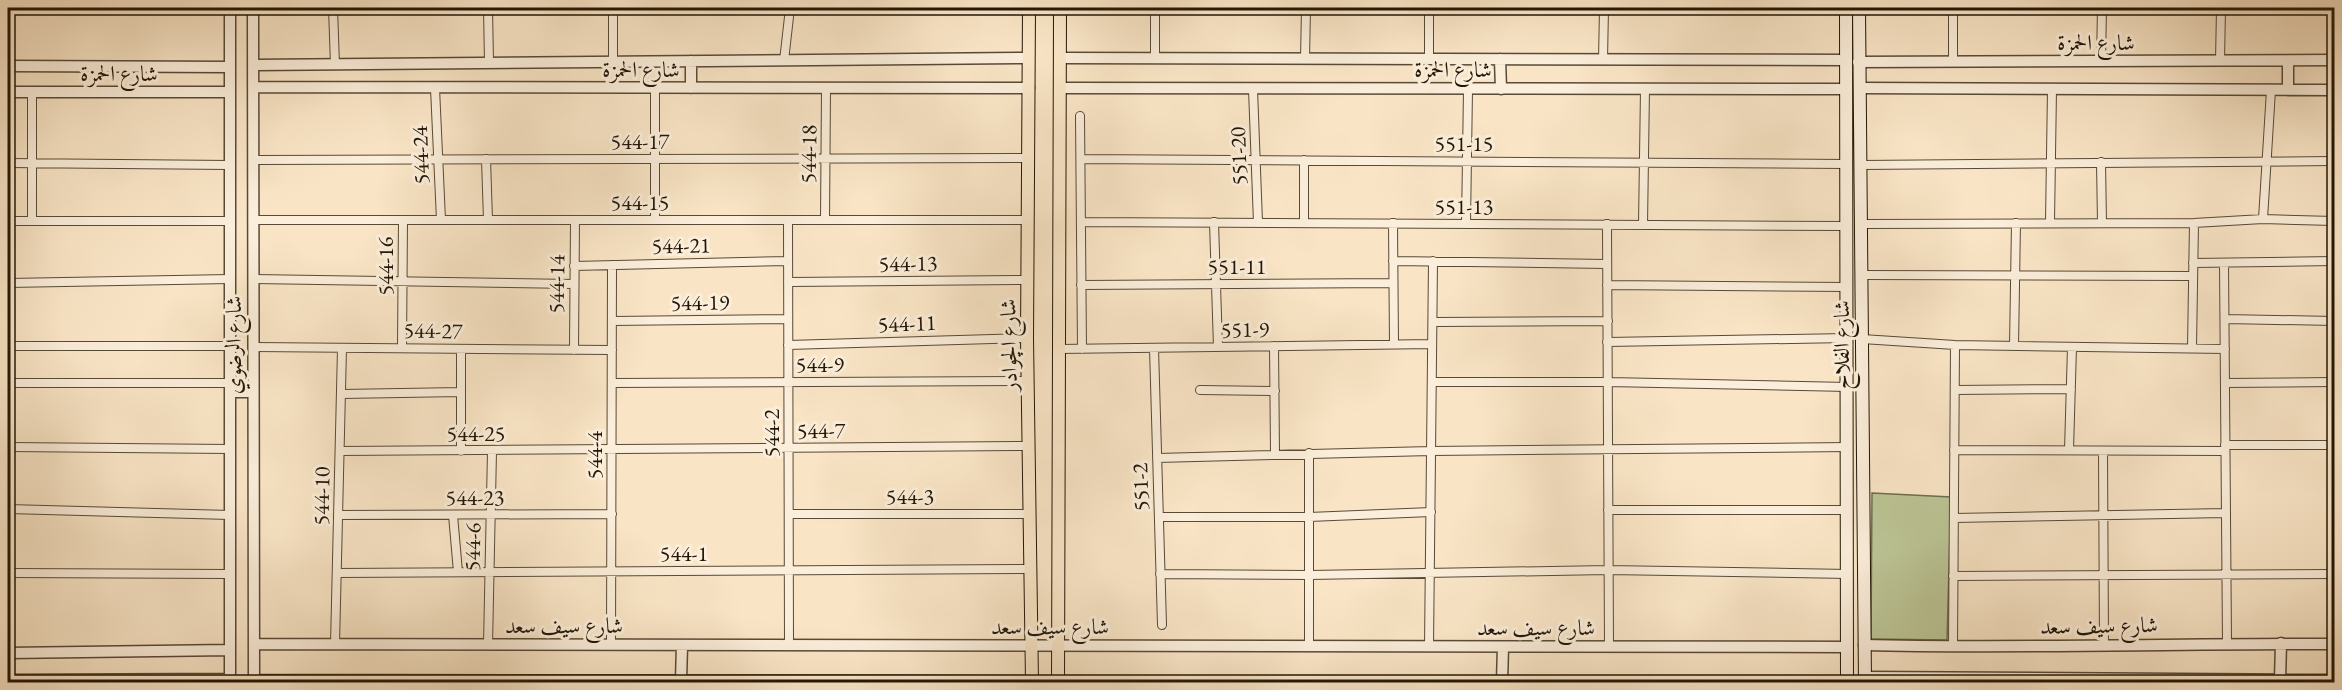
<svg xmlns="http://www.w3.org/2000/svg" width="2342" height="690" viewBox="0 0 2342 690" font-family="'EB Garamond',Amiri,serif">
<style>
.green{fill:#bcc596;stroke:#6f6e4e;stroke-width:1.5}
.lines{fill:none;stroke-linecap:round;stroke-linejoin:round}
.minor-casing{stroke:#584a36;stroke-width:10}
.tertiary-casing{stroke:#584a36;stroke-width:13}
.secondary-casing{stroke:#221606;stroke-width:14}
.primary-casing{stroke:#221606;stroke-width:14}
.minor{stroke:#fbeeda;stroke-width:8}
.tertiary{stroke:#fbeeda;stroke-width:10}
.secondary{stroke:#fbeeda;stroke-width:12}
.primary{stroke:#f9e5c6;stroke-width:12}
.labels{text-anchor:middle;stroke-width:6;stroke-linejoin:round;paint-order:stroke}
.street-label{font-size:22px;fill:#221606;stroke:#fbeeda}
</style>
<rect width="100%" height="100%" fill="#f9e5c6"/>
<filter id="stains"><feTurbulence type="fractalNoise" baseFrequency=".00333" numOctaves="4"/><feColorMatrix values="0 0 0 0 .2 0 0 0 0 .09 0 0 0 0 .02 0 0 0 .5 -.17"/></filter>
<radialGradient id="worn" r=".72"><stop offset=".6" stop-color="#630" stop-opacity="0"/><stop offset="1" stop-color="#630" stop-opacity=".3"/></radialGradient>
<path class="green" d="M1872 493 1951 497 1947 640 1871 639Z"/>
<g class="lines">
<defs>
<path id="minor" d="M333 8 335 65
M488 8 489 63
M1155 8V58
M1953 8V62
M1305 59 1306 8
M1429 59V8
M1603 60 1604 8
M784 61 790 8
M2101 61 2102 8
M2220 61 2221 8
M613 62V8
M435 88 441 220
M1253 89 1258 223
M32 92V221
M1080 116 1082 349
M486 159 488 220
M1081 159 1847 164
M253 160 1027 158
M1304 160V223
M2101 162 2102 223
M8 163 230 165
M1861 165 2334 161
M2263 219 2271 90
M253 220H1027
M655 220V88
M788 220 789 645
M825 220 826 89
M8 221H230
M1081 222 1847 226
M1214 222 1218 347
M2050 222 2052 89
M1393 223 1394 344
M1466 224 1468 89
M1607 224 1609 647
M1861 224 2194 223 2263 219 2334 221
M1643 225 1645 89
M1393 261 1607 264
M2193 263 2334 261
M2224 263 2227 643
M574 266 788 261
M1861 275 2192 276
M253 279 574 284
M788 282 1028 280
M8 283 230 279
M1081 285 1393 283
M1607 285 1847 287
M2225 319 2334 321
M612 321 788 319
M1433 322 1608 321
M1862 339 1955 345 2225 349
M1607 342 1847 338
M788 345 1027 338
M8 346H230
M1274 346 1275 454
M2014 346 2016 223
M253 347 612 350
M402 348 403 220
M1154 348 1162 625
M2192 348 2194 223
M461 349V451
M1059 349 1432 344
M574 350 575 220
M1432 382H1608L1848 387
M8 383H230
M612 383 1029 381
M2225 383 2334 382
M1200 390 1275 391
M1955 390 2071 389
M341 394 461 392
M2225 445H2334
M8 447 230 449
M1954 450 2225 451
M2069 450 2072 347
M340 451 1030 446
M2103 451 2104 645
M1157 458 1431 451 1848 447
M8 509 230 515
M1608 510H1848
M789 514H1031
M338 515 612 514
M453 515 458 572
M1159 517H1309L1431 512
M1954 518 2226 513
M8 573 230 574
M337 573 1032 569
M1160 574 1309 575 1608 570 1848 574
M1953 576 2334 574
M335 645 342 348
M488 645 492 451
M611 645 612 265
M1309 646V453
M1429 647 1433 261
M1953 647 1955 345"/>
<path id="tertiary" d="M230 8V682
M253 8 254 682
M1060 58 1846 60
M1500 59 1501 89
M691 61V88
M1858 62 2334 60
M253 65 1028 58
M8 66 230 67
M253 87 1029 88
M1060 88 1847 89
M1859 88 2334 90
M2288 90V61
M8 92H230
M230 392H253
M254 644 1847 647
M1864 645C2021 649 2178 643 2334 644
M8 653 230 650
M1865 677 2334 680
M8 680 230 679
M254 680 1496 682
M2280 680 2281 643
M681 681 682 645
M1502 682 1503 647"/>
<path id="secondary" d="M1846 8 1847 682
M1859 8 1865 682"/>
<path id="primary" d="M1029 8 1027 338 1032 682
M1058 682 1060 8"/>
</defs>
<use href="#minor" class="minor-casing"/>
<use href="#tertiary" class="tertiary-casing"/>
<use href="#secondary" class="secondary-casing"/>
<use href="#primary" class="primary-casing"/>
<use href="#minor" class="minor"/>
<use href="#tertiary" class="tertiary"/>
<use href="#secondary" class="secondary"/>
<use href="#primary" class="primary"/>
</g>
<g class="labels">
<g class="street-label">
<text x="2096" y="50">شارع الحمزة</text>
<text x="641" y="77">شارع الحمزة</text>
<text x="1453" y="77">شارع الحمزة</text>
<text x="119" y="81">شارع الحمزة</text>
<text x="640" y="149">544-17</text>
<text x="1464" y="151">551-15</text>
<text transform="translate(808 154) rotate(-89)" y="8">544-18</text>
<text transform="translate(420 155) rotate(-92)" y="8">544-24</text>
<text transform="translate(1238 156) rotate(-92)" y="8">551-20</text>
<text x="640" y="210">544-15</text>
<text x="1464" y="214">551-13</text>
<text transform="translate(681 245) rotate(-1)" y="8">544-21</text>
<text transform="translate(908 263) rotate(-1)" y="8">544-13</text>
<text transform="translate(385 266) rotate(-90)" y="8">544-16</text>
<text x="1237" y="274">551-11</text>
<text transform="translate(556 284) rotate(-89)" y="8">544-14</text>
<text transform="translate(700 302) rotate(-1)" y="8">544-19</text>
<text transform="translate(907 323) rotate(-2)" y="8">544-11</text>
<text transform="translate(1245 329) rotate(-1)" y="8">551-9</text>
<text transform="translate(433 330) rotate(1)" y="8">544-27</text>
<text transform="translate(233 345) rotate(-90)" y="8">شارع الرضوي</text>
<text transform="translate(1008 345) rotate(-91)" y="8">شارع الچوادر</text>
<text transform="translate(1841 345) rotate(-90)" y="8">شارع الفلاح</text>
<text x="820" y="372">544-9</text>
<text transform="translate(821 430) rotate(-1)" y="8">544-7</text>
<text x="476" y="441">544-25</text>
<text transform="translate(771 433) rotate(-90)" y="8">544-2</text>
<text transform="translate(594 455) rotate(-90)" y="8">544-4</text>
<text transform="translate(1140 487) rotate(-92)" y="8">551-2</text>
<text transform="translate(321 496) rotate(-89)" y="8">544-10</text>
<text x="910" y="504">544-3</text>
<text x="475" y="505">544-23</text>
<text transform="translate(472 547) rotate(-89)" y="8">544-6</text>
<text x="684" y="561">544-1</text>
<text x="564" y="633">شارع سيف سعد</text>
<text transform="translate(2099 625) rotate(-1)" y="8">شارع سيف سعد</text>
<text x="1050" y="634">شارع سيف سعد</text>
<text x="1536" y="635">شارع سيف سعد</text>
</g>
</g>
<rect width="2342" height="690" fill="none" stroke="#f9e5c6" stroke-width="30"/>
<rect x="9" y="9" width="2324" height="672" fill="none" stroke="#221606" stroke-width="3"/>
<rect x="15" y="15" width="2312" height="660" fill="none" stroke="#221606" stroke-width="1.5"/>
<rect width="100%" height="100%" filter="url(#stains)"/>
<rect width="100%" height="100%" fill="url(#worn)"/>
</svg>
